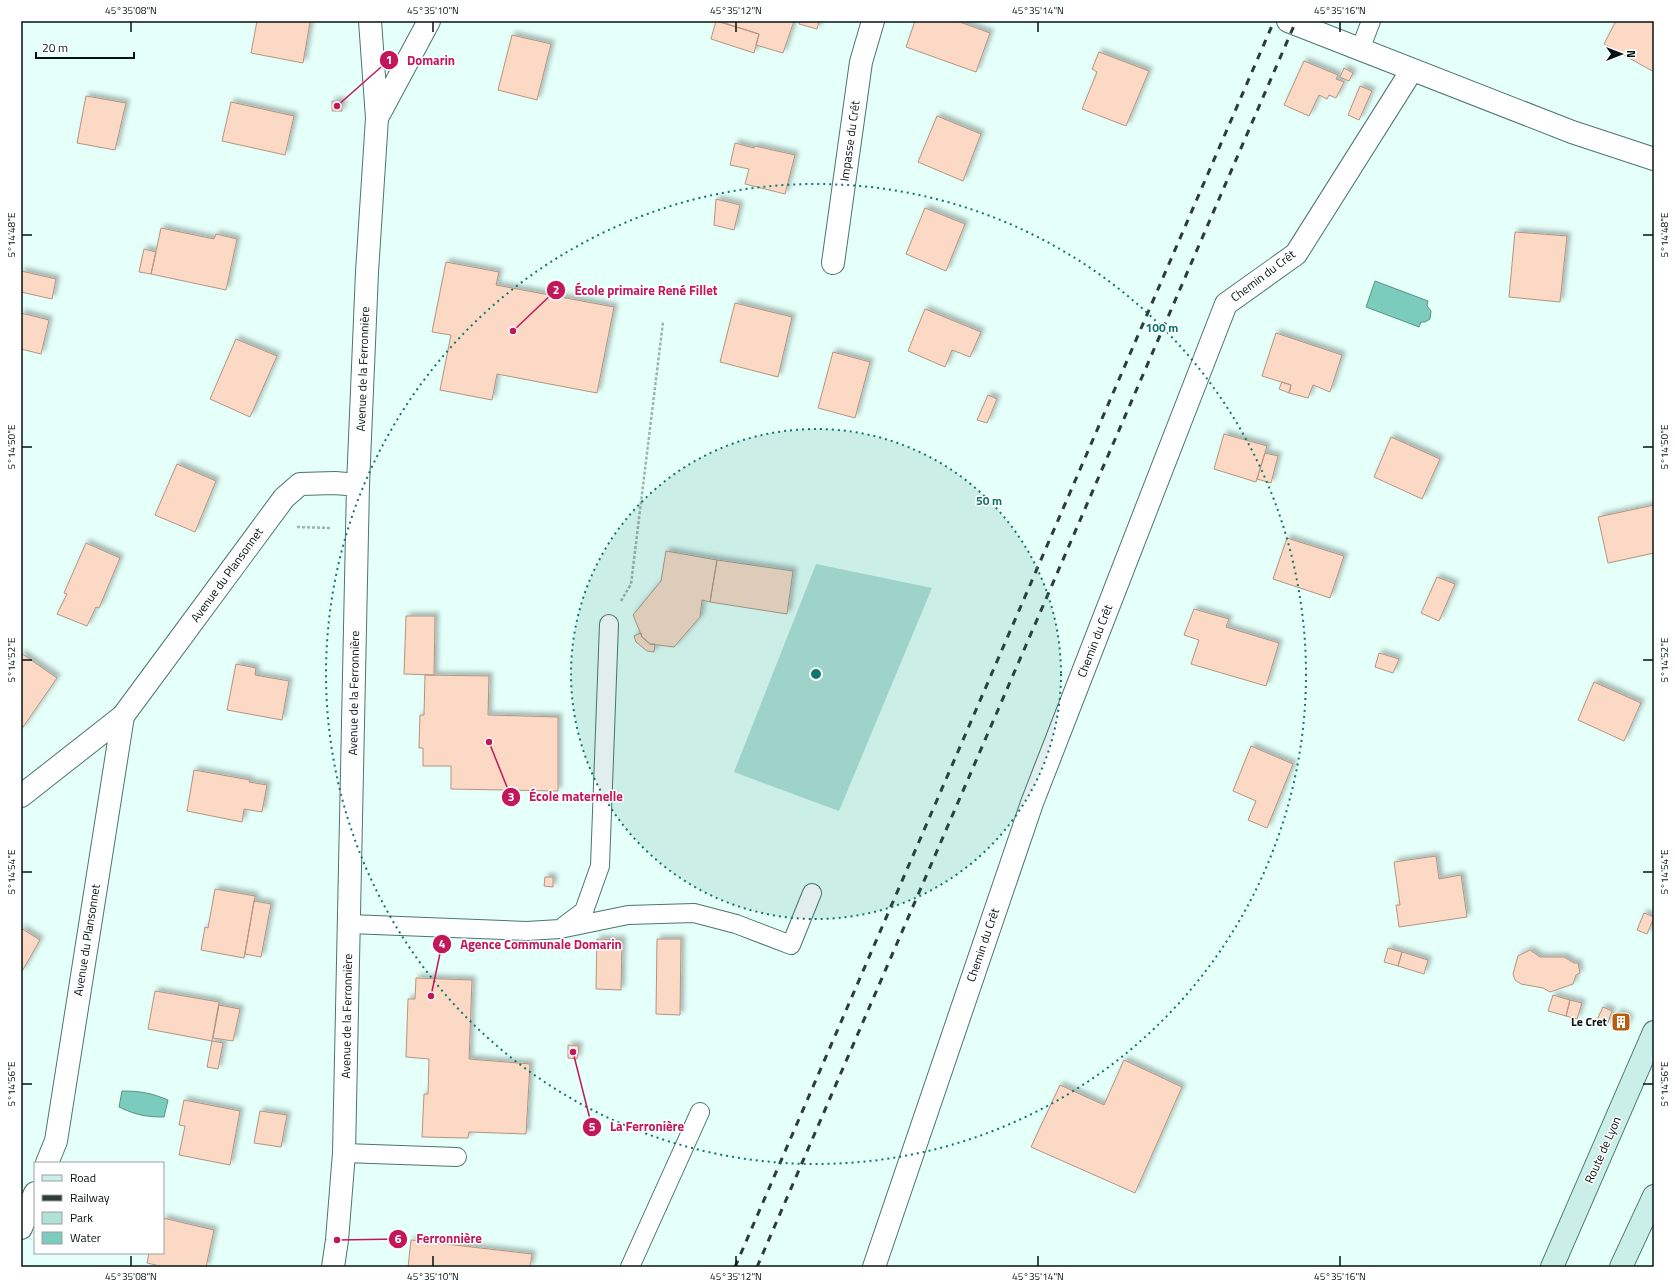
<svg xmlns="http://www.w3.org/2000/svg" width="1675" height="1288" viewBox="0 0 1675 1288" font-family="'Titillium Web',sans-serif">
<style>
.green{fill:#b1e1d7}
.water{fill:#7bccbc;stroke:#579488}
.building{fill:#fbd9c5;stroke:#b49482;filter:url(#shadow)}
.lines{fill:none;stroke-linecap:round;stroke-linejoin:round}
.service-casing{stroke:#4d756d;stroke-width:20}
.minor-casing{stroke:#4d756d;stroke-width:24}
.tertiary-casing{stroke:#4d756d;stroke-width:24}
.secondary-casing{stroke:#4d756d;stroke-width:24}
.path{stroke:#9cb3ae;stroke-width:2.5;stroke-dasharray:3 2;stroke-linecap:butt}
.service{stroke:#fff;stroke-width:18}
.minor{stroke:#fff;stroke-width:22}
.tertiary{stroke:#fff;stroke-width:22}
.secondary{stroke:#caeee8;stroke-width:22}
.rail{stroke:#2c3d39;stroke-width:3;stroke-dasharray:7 7;stroke-linecap:butt}
.ticks{fill:none;stroke:#041310;stroke-width:1.5}
.ring{fill:none;stroke:#0f766e;stroke-width:2;stroke-dasharray:2 4}
.labels{text-anchor:middle;stroke-width:3;stroke-linejoin:round;paint-order:stroke}
.street-label{font-size:12px;fill:#041310;stroke:#fff}
.poi-label{font-size:12px;font-weight:bold;fill:#041310;stroke:#fff;text-anchor:end}
.centre{fill:#0f766e;stroke:#fff;stroke-width:2}
.ring-label{font-size:12px;text-anchor:middle;font-weight:bold;fill:#0f766e;stroke:#fff;stroke-width:3;stroke-linejoin:round;paint-order:stroke}
.leader{fill:none;stroke:#c2185b;stroke-width:1.5}
.callout-dot{fill:#c2185b;stroke:#fff;stroke-width:1.5}
.mark-label{font-size:12px;text-anchor:middle;font-weight:bold;fill:#fff}
.callout-label{font-size:13px;text-anchor:middle;font-weight:bold;fill:#c2185b;stroke:#fff;stroke-width:3;stroke-linejoin:round;paint-order:stroke}
.neatline{fill:none;stroke:#041310;stroke-width:1.5}
.ticks-label{font-size:10px;text-anchor:middle;fill:#041310}
</style>
<defs>
<filter id="shadow"><feDropShadow dx="3.5" dy="-3.5" stdDeviation="2" flood-color="#0004"/></filter>
</defs>
<rect width="100%" height="100%" fill="#e5fff9"/>
<path class="green" d="M816 564 932 588 839 811 734 772Z"/>
<path class="water" d="M1375 281 1428 301 1427 306 1431 311 1430 319 1425 322H1421L1419 327 1366 307Z
M122 1091C141 1091 151 1093 168 1100L164 1117C146 1117 136 1115 119 1107Z"/>
<path class="building" d="M257 21H302L310 22 303 63 251 53Z
M716 21 759 34 754 53 711 39Z
M718 21H794L783 53 756 45 759 34Z
M800 21H819L817 29 799 24Z
M915 21H957L990 33 976 72 906 47Z
M1616 21H1654V72L1604 44Z
M512 35 551 44 537 100 498 90Z
M1099 52 1149 71 1126 126 1082 109 1097 72 1092 69Z
M1304 61 1338 75 1336 79 1344 82 1336 98 1329 95 1327 99 1319 95 1309 116 1284 105Z
M1344 68 1353 73 1349 81 1340 77Z
M1360 86 1372 91 1359 120 1348 115Z
M86 96 126 103 115 150 77 143Z
M332 101H342V111H332Z
M231 102 294 116 285 155 222 141Z
M937 116 981 134 963 181 918 162Z
M735 143 754 148 755 146 795 155 785 194 745 184 749 169 730 165Z
M716 199 740 205 734 230 714 225Z
M925 208 965 224 946 271 906 254Z
M161 228 214 239 216 234 237 239 226 290 151 274Z
M1515 232 1567 236 1560 302 1509 297Z
M144 249 156 252 151 274 139 272Z
M446 262 499 272 496 285 614 307 597 393 497 374 492 400 440 390 451 335 432 332Z
M21 271 56 279 52 299 21 292Z
M735 303 792 317 778 377 720 362Z
M925 309 981 332 970 357 952 350 945 367 908 351Z
M21 313 49 320 41 354 21 349Z
M1276 333 1342 355 1330 392 1313 385 1308 398 1289 393 1291 385 1262 376Z
M236 339 277 356 250 417 210 399Z
M833 352 870 362 855 418 818 408Z
M1282 382 1291 385 1289 393 1279 389Z
M988 395 997 399 987 423 977 420Z
M1224 434 1267 446 1256 482 1214 469Z
M1391 437 1440 459 1422 499 1374 477Z
M1265 453 1278 456 1271 483 1257 479Z
M177 464 216 481 195 532 155 515Z
M1654 505V553L1608 563 1598 517Z
M1287 538 1344 556 1330 598 1273 579Z
M86 543 120 558 99 608 96 607 87 626 57 614 67 594 64 593Z
M666 551 717 560 710 602 702 600 700 617 674 647 650 644 642 637 633 615 661 581Z
M717 560 793 571 787 614 710 602Z
M1437 577 1455 584 1439 621 1421 613Z
M1194 609 1229 619 1226 627 1279 643 1266 686 1191 664 1199 640 1184 635Z
M406 616H435L434 675 404 674Z
M641 633 642 637 650 644H655L654 652 647 651 636 642 634 636Z
M21 653 57 678 21 730Z
M1379 653 1399 659 1393 673 1375 667Z
M236 664 256 668 255 675 289 681 282 720 227 710Z
M425 675 489 676 488 715 558 717V791L451 789V766H423V748H419L420 715H424Z
M1594 682 1641 703 1624 741 1578 720Z
M1251 746 1293 764 1267 828 1248 820 1256 801 1233 791Z
M194 770 250 780 249 782 267 785 262 812 244 809 242 822 187 811Z
M1436 856 1439 879 1461 875 1467 917 1399 927 1396 905H1400L1394 862Z
M545 877H553V887L544 886Z
M215 889 255 896 244 958 201 950 205 927 208 928Z
M254 901 271 904 261 957 245 954Z
M1644 913 1654 917 1647 934 1637 930Z
M21 928 40 940 21 973Z
M597 939 622 940 621 990 596 989Z
M657 939H681L680 1015 656 1014Z
M1388 948 1402 952 1398 966 1384 962Z
M1530 950 1540 957H1564L1574 963H1578L1580 973 1576 975 1573 984 1550 992 1543 988 1521 984 1515 980 1513 974 1518 956Z
M1402 952 1428 960 1424 974 1398 966Z
M416 978 472 980 469 1059 530 1064 526 1134 469 1132 468 1138 422 1137 424 1094H428L429 1059 406 1057 408 999H415Z
M155 991 219 1002 212 1041 148 1029Z
M1553 995 1570 1000 1566 1016 1548 1011Z
M1570 1000 1582 1003 1577 1019 1566 1016Z
M219 1005 240 1009 233 1041 213 1038Z
M1603 1007 1612 1011 1607 1025 1597 1020Z
M1618 1012 1630 1018 1624 1031 1612 1026Z
M212 1041 223 1043 218 1069 207 1067Z
M568 1045 579 1046 577 1059 568 1058Z
M1124 1060 1182 1087 1135 1193 1031 1147 1060 1085 1104 1105Z
M184 1100 240 1111 230 1165 179 1155 185 1126 179 1125Z
M260 1111 287 1115 281 1147 254 1143Z
M163 1218 214 1230 206 1267H164L147 1263 149 1253H163Z
M411 1240 532 1254 530 1267H408Z"/>
<g class="lines">
<defs>
<path id="service" d="M1360 50 1371 21
M349 924 527 931 560 929 628 915 694 913 736 924 791 945 812 893
M564 926 584 911 600 866 609 624
M344 1153 457 1157
M630 1267 700 1112"/>
<path id="minor" d="M377 118 429 21
M833 263 861 62 873 21
M21 796 123 716 284 498 300 484 335 483 358 485
M47 1163 56 1141 123 716
M21 1228 35 1193
M333 1267 337 1240 344 1153 358 485 367 272 377 118 370 21
M874 1267 1032 803 1226 304 1296 254 1412 70"/>
<path id="tertiary" d="M1288 21 1572 132 1654 159"/>
<path id="secondary" d="M1552 1267 1654 1032
M1621 1267 1654 1196"/>
</defs>
<use href="#service" class="service-casing"/>
<use href="#minor" class="minor-casing"/>
<use href="#tertiary" class="tertiary-casing"/>
<use href="#secondary" class="secondary-casing"/>
<path class="path" d="M297 527 330 528
M621 601 631 584 663 322"/>
<use href="#service" class="service"/>
<use href="#minor" class="minor"/>
<use href="#tertiary" class="tertiary"/>
<use href="#secondary" class="secondary"/>
<path class="rail" d="M735 1267 1274 21
M757 1267 1296 21"/>
</g>
<path class="ticks" d="M131 22V32M433 22V32M736 22V32M1038 22V32M1340 22V32M22 235H32M1643 235H1653M22 447H32M1643 447H1653M22 660H32M1643 660H1653M22 872H32M1643 872H1653M22 1084H32M1643 1084H1653M131 1256V1266M433 1256V1266M736 1256V1266M1038 1256V1266M1340 1256V1266"/>
<circle cx="816" cy="674" r="245" fill="#0f766e" fill-opacity=".12"/>
<g class="ring">
<circle cx="816" cy="674" r="245"/>
<circle cx="816" cy="674" r="490"/>
</g>
<defs>
<symbol id="building-square" viewBox="-11 -11 22 22"><rect x="-9" y="-9" width="18" height="18" rx="4" fill="#b95b10" stroke="#fff"/><path d="M-4-6H4V6H1V3H-1V6H-4ZM-2.5-4.3h1.7v1.8h-1.7ZM.8-4.3h1.7v1.8H.8ZM-2.5-1h1.7V.8h-1.7ZM.8-1h1.7V.8H.8Z" fill="#fff"/></symbol>
</defs>
<g fill-rule="evenodd">
<use href="#building-square" x="1610" y="1011" width="22" height="22"/>
</g>
<g class="labels">
<g class="street-label">
<text transform="translate(850 141) rotate(-82)" y="4">Impasse du Crêt</text>
<text transform="translate(1263 276) rotate(-37)" y="4">Chemin du Crêt</text>
<text transform="translate(363 369) rotate(-88)" y="4">Avenue de la Ferronnière</text>
<text transform="translate(227 575) rotate(-54)" y="4">Avenue du Plansonnet</text>
<text transform="translate(1095 641) rotate(-69)" y="4">Chemin du Crêt</text>
<text transform="translate(354 693) rotate(-89)" y="4">Avenue de la Ferronnière</text>
<text transform="translate(87 940) rotate(-81)" y="4">Avenue du Plansonnet</text>
<text transform="translate(983 945) rotate(-71)" y="4">Chemin du Crêt</text>
<text transform="translate(347 1016) rotate(-89)" y="4">Avenue de la Ferronnière</text>
<text transform="translate(1603 1150) rotate(-66)" y="4">Route de Lyon</text>
</g>
<g class="poi-label">
<text x="1607" y="1026">Le Cret</text>
</g>
</g>
<circle cx="816" cy="674" r="6" class="centre"/>
<g class="ring-label">
<text x="1162" y="332">100 m</text>
<text x="989" y="505">50 m</text>
</g>
<path class="leader" d="M337 106L389 60M513 331L556 290M489 742L511 797M431 996L442 944M573 1052L592 1127M337 1240L398 1239"/>
<g class="callout-dot">
<circle cx="337" cy="106" r="4"/>
<circle cx="513" cy="331" r="4"/>
<circle cx="489" cy="742" r="4"/>
<circle cx="431" cy="996" r="4"/>
<circle cx="573" cy="1052" r="4"/>
<circle cx="337" cy="1240" r="4"/>
<circle cx="389" cy="60" r="10"/>
<circle cx="556" cy="290" r="10"/>
<circle cx="511" cy="797" r="10"/>
<circle cx="442" cy="944" r="10"/>
<circle cx="592" cy="1127" r="10"/>
<circle cx="398" cy="1239" r="10"/>
</g>
<g class="mark-label">
<text x="389" y="64">1</text>
<text x="556" y="294">2</text>
<text x="511" y="801">3</text>
<text x="442" y="948">4</text>
<text x="592" y="1131">5</text>
<text x="398" y="1243">6</text>
</g>
<g class="callout-label">
<text x="431" y="65">Domarin</text>
<text x="646" y="295">École primaire René Fillet</text>
<text x="576" y="801">École maternelle</text>
<text x="541" y="949">Agence Communale Domarin</text>
<text x="647" y="1131">La Ferronière</text>
<text x="449" y="1243">Ferronnière</text>
</g>
<rect width="1675" height="1288" fill="none" stroke="#ffffff" stroke-width="44"/>
<rect x="34" y="1162" width="130" height="92" fill="#ffffff" stroke="#9ba19f"/>
<rect x="42" y="1175" width="20" height="6" fill="#caeee8" stroke="#9ba19f"/>
<text x="70" y="1182" font-size="12" fill="#041310">Road</text>
<rect x="42" y="1195" width="20" height="6" fill="#2c3d39" stroke="#9ba19f"/>
<text x="70" y="1202" font-size="12" fill="#041310">Railway</text>
<rect x="42" y="1212" width="20" height="12" fill="#b1e1d7" stroke="#9ba19f"/>
<text x="70" y="1222" font-size="12" fill="#041310">Park</text>
<rect x="42" y="1232" width="20" height="12" fill="#7bccbc" stroke="#9ba19f"/>
<text x="70" y="1242" font-size="12" fill="#041310">Water</text>
<g transform="translate(1621 54) rotate(90)" stroke="#ffffff" stroke-width="3" paint-order="stroke">
<path d="M0-3L7 15L0 10L-7 15Z" fill="#041310"/>
<text y="-6" font-size="11" font-weight="bold" text-anchor="middle" fill="#041310">N</text>
</g>
<path d="M36 52v6h98v-6" fill="none" stroke="#041310" stroke-width="2"/>
<text x="42" y="52" font-size="12" fill="#041310" stroke="#ffffff" stroke-width="3" paint-order="stroke">20 m</text>
<rect x="22" y="22" width="1631" height="1244" class="neatline"/>
<g class="ticks-label">
<text x="131" y="14">45°35'08"N</text>
<text x="433" y="14">45°35'10"N</text>
<text x="736" y="14">45°35'12"N</text>
<text x="1038" y="14">45°35'14"N</text>
<text x="1340" y="14">45°35'16"N</text>
<text transform="translate(1664 235) rotate(-90)" y="4">5°14'48"E</text>
<text transform="translate(11 235) rotate(-90)" y="4">5°14'48"E</text>
<text transform="translate(1664 447) rotate(-90)" y="4">5°14'50"E</text>
<text transform="translate(11 447) rotate(-90)" y="4">5°14'50"E</text>
<text transform="translate(1664 660) rotate(-90)" y="4">5°14'52"E</text>
<text transform="translate(11 660) rotate(-90)" y="4">5°14'52"E</text>
<text transform="translate(1664 872) rotate(-90)" y="4">5°14'54"E</text>
<text transform="translate(11 872) rotate(-90)" y="4">5°14'54"E</text>
<text transform="translate(1664 1084) rotate(-90)" y="4">5°14'56"E</text>
<text transform="translate(11 1084) rotate(-90)" y="4">5°14'56"E</text>
<text x="131" y="1280">45°35'08"N</text>
<text x="433" y="1280">45°35'10"N</text>
<text x="736" y="1280">45°35'12"N</text>
<text x="1038" y="1280">45°35'14"N</text>
<text x="1340" y="1280">45°35'16"N</text>
</g>
</svg>
